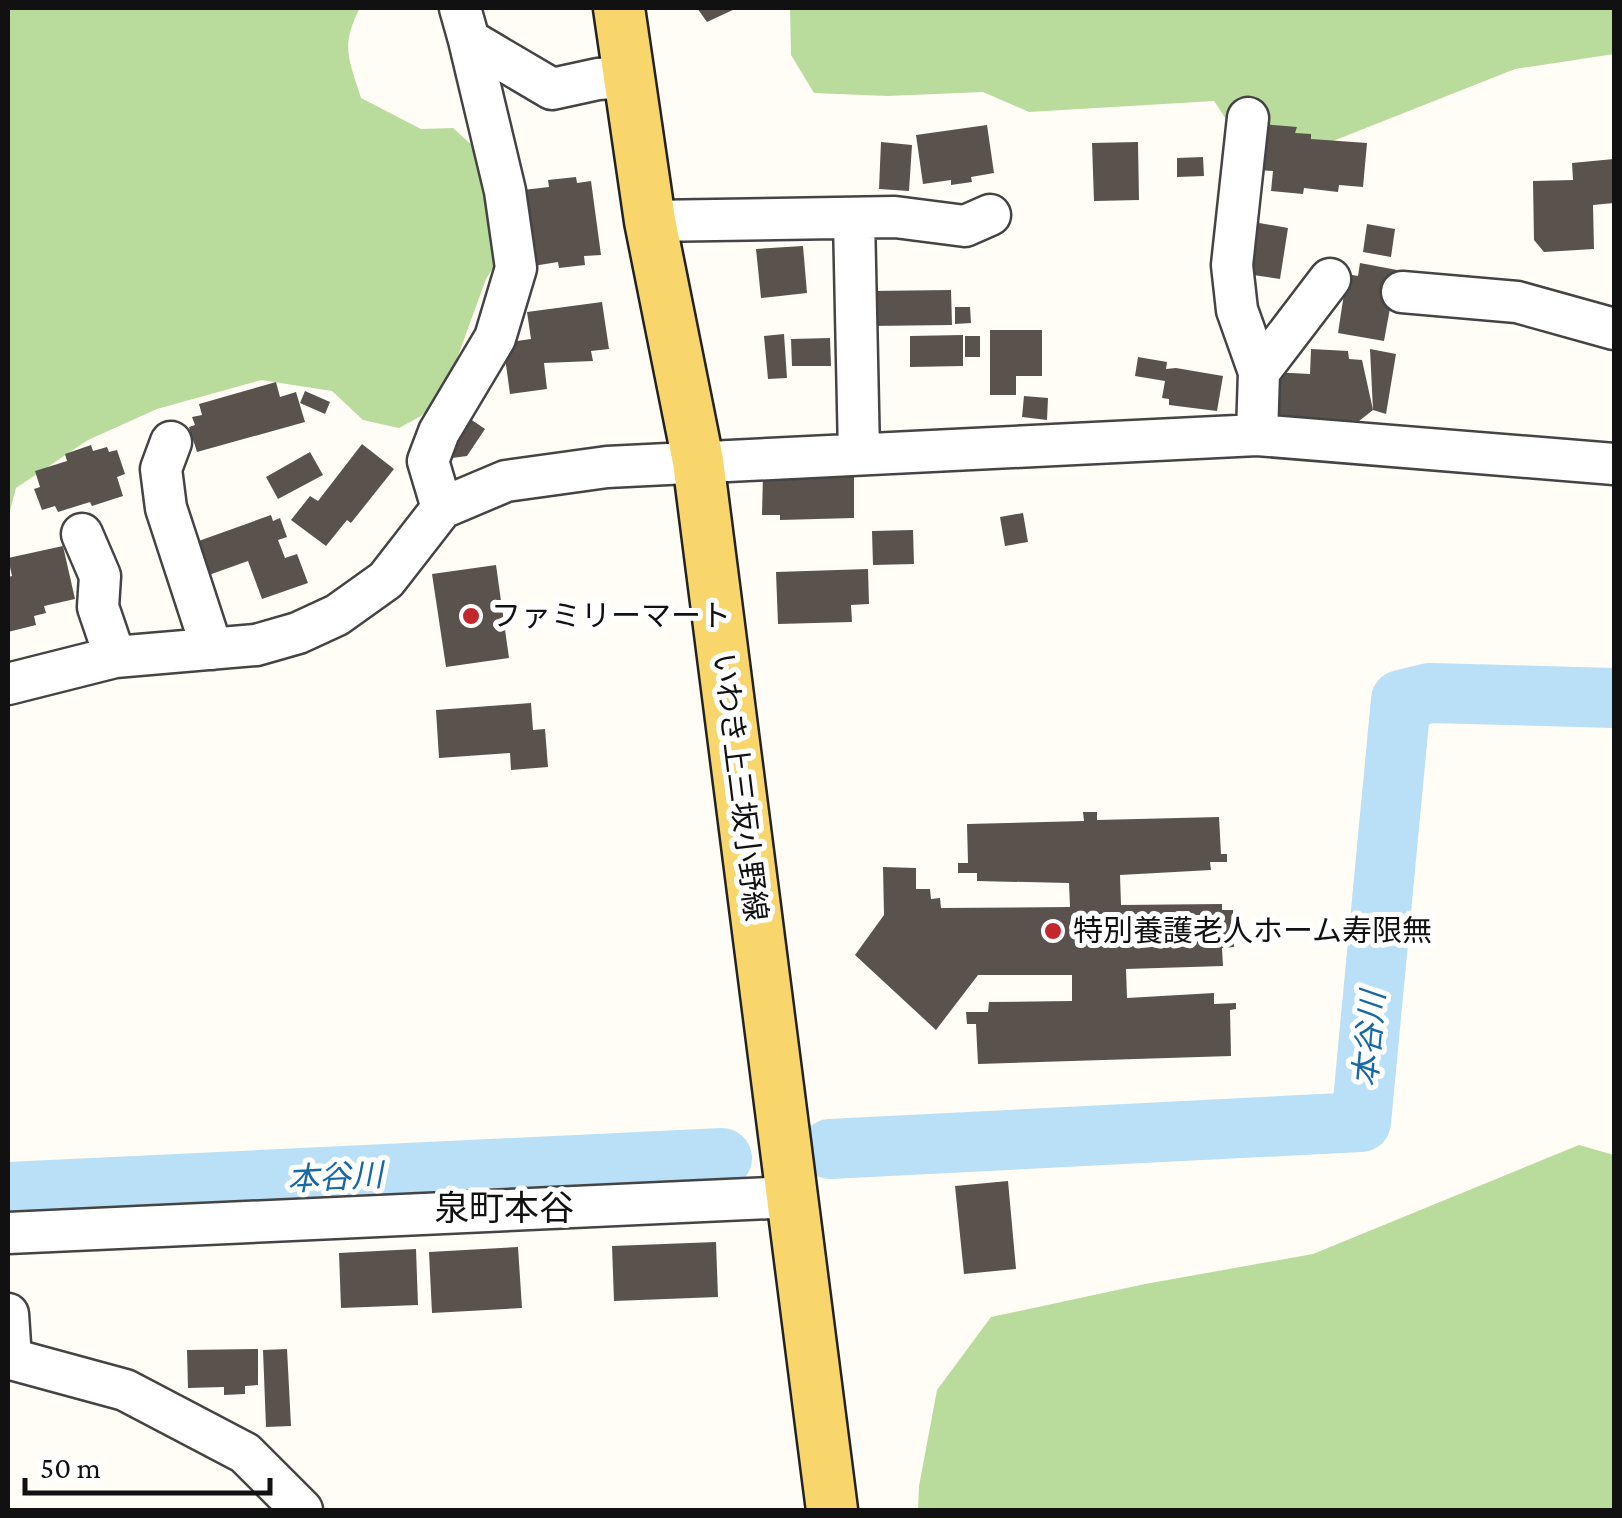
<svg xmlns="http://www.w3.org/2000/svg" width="1622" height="1518" viewBox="0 0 1622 1518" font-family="'Crimson Pro','Noto Sans JP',serif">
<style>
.forest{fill:#b9dc9c}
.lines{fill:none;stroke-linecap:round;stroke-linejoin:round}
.river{stroke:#b9e0f7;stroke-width:60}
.building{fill:#5a524d}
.minor-casing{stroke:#444;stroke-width:45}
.major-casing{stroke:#222;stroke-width:55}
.minor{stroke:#fff;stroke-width:40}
.major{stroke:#f9d66b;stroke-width:50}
.poi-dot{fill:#c4262e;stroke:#fff;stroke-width:4}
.labels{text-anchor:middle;stroke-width:10;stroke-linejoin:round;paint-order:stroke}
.poi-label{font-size:30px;fill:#111;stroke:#fff;text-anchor:start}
.street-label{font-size:30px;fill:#111;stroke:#fff}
.water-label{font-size:32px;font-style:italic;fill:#1768a6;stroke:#fff}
.quarter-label{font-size:35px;fill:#111;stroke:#fff}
</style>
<rect width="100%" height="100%" fill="#fffdf5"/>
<path class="forest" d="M8 8H360C340 46 349 59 361 98L421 129 453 128 475 148 489 197 498 260 486 279 444 394 421 416 399 428 363 420 332 391 261 380 157 409 88 440 16 488 8 518Z
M790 8H1614V54L1515 69 1333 141 1294 148 1230 125 1214 101 1029 112 983 92 887 96 814 93 791 55Z
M1579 1145 1614 1155V1510H918L919 1486 937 1390 991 1317 1145 1284 1313 1254Z"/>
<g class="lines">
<path class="river" d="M830 1149 1361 1122 1401 700 1430 693 1614 698
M8 1192 722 1158"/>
</g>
<path class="building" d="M697 8H737L707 22Z
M1262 124 1297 127 1295 133 1311 134V139L1367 143 1363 187 1339 185 1338 192 1304 188 1303 194 1271 191 1273 171 1258 170Z
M987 125 994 173 971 177 972 182 951 185V180L923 184 916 135Z
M881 142 912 145 909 191 879 189Z
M1138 142 1139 200 1094 201 1092 143Z
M1203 157 1204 176 1177 177V158Z
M1614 159V203L1593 205 1594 249 1544 252 1534 240 1533 181 1573 180 1572 163Z
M576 177 577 183 591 181 601 255 584 256 585 265 559 268 558 262 533 266 523 190 549 187 548 180Z
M1248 221 1288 228 1280 279 1240 273Z
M1367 224 1395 229 1391 257 1363 252Z
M803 246 807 293 761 298 756 249Z
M1360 263 1397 270 1384 341 1338 333 1347 274 1358 276Z
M951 290 952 325 870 326 869 291Z
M602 302 609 349 591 351 593 361 544 363 547 389 510 394 503 343 531 339 527 312Z
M955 307H970L971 323 955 324Z
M990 330H1042V376H1016V395H990Z
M784 334 787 378 768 379 764 336Z
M963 335V366L910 367V336Z
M965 336H980V357H965Z
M830 338 831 366H792L791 339Z
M1311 349 1348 351 1349 359 1362 360 1373 410 1359 421 1270 417 1272 372 1310 374Z
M1370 349 1396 354 1386 414 1373 410Z
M1138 357 1167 362 1166 369 1176 368 1223 376 1217 411 1169 405V399L1162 398 1165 381 1135 376Z
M276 382 280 397 296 392 305 422 197 452 189 427 195 425 192 417 202 415 199 404Z
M305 391 330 402 325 414 300 403Z
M1024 396 1048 398 1047 420 1022 417Z
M463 414 485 429 467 456 452 458 439 449Z
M362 444 394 469 351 523 347 520 326 546 291 520 310 496 318 501Z
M91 445 93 451 107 447 109 452 117 450 125 474 117 477 123 496 92 506 90 502 58 512 55 506 42 510 34 489 40 487 35 471 67 461 65 454Z
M310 452 323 475 278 499 266 477Z
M854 469V518L780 520V515H762L763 474Z
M1023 513 1028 542 1005 546 1000 517Z
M271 515 273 521 280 518 287 537 278 540 285 558 297 554 308 583 262 599 248 561 192 581 179 548Z
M913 530 914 564 873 565 872 531Z
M63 546 75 599 44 606 46 613 34 616 36 625 8 632V577L12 576 8 558Z
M496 565 509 658 446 667 432 574Z
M868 569 869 604 851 605 852 622 778 624 776 572Z
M531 703 533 730 545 729 548 767 511 770 510 753 439 758 436 710Z
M1083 812H1097V820L1219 817 1221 854H1227V862H1210L1211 870 1120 875 1121 905 1222 904V910H1233L1234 947 1222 948 1223 966 1126 969 1127 998 1214 993V1004L1236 1003V1009L1230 1010 1231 1056 978 1064 976 1024H967L966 1012H988L989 1002 1072 1001V975H978L936 1030 855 955 884 915 883 867 916 868V889H930L931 899 940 898 941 908 1070 907 1069 883 977 881V873H958V863H968L967 824 1084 821Z
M1008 1181 1016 1269 964 1274 955 1186Z
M716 1242 718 1297 614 1301 612 1246Z
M518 1247 522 1308 432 1313 429 1252Z
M416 1249 418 1305 341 1308 339 1253Z
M258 1349V1385L245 1386V1394L224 1395V1387L188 1388 187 1350Z
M287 1349 291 1426 266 1427 263 1350Z"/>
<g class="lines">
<defs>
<path id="minor" d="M460 8 469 40 552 89 598 79 629 77
M1248 118 1232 265 1237 310 1259 372
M854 218 859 454
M650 221 895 217 965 226 990 215
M1402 292 1517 302 1614 329
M1257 435 1259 372 1330 279
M171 442 161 469 166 508 212 649
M442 508 428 461 439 432 495 338 516 268 505 191 469 40
M82 534 100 576 98 607 115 657
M8 684 115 657 256 645 298 633 337 615 386 580 442 508 506 481 607 467 1257 435 1614 464
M8 1233 792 1197
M8 1314 11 1359 125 1390 245 1453 302 1510"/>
<path id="major" d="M619 8 650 221 698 461 832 1510"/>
</defs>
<use href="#minor" class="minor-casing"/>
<use href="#major" class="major-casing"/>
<use href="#minor" class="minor"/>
<use href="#major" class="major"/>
</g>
<g class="poi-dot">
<circle cx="471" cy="616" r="10"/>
<circle cx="1053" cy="931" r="10"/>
</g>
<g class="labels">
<g class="poi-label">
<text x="491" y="626">ファミリーマート</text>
<text x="1073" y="941">特別養護老人ホーム寿限無</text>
</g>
<g class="street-label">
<text transform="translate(740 787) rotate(83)" y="10">いわき上三坂小野線</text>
</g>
<g class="water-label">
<text transform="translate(1369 1039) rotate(-85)" y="11">本谷川</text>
<text transform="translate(335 1177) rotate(-3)" y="11">本谷川</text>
</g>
<g class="quarter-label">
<text x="504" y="1220">泉町本谷</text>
</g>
</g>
<rect width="1622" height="1518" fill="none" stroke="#111111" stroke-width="20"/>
<path d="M25 1478v15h245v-15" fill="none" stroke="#111111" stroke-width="5"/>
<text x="40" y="1478" font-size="30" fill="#111111" stroke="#ffffff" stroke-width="8" paint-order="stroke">50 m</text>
</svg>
